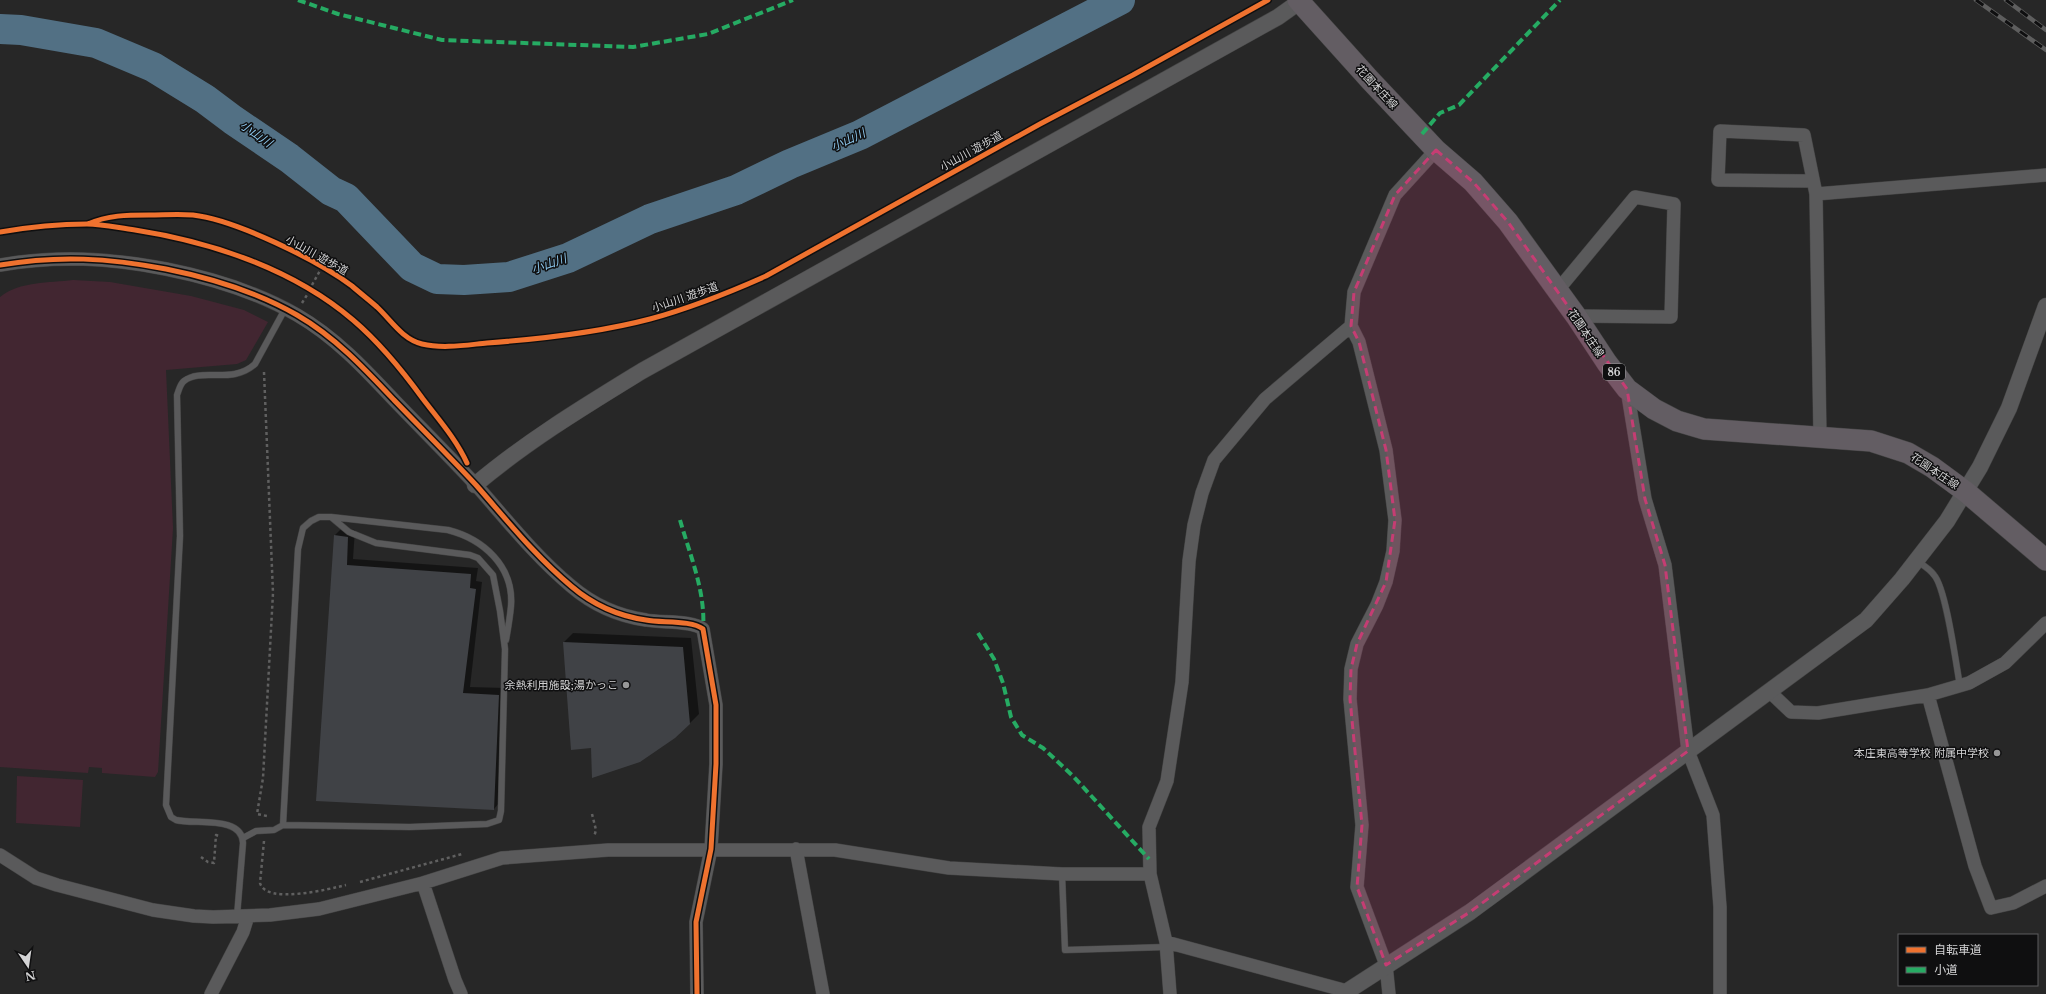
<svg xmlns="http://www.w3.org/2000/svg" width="2046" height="994" viewBox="0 0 2046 994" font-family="'Libre Baskerville','Noto Sans JP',serif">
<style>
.green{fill:#422631}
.shadow{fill:#0007}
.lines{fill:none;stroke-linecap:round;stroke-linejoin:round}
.river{stroke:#527084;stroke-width:30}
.building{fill:#404246}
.service-casing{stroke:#434343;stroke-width:7}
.minor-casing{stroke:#434343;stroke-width:14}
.tertiary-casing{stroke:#434343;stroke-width:17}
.primary-casing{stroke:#434343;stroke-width:22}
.path{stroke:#606060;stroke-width:2.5;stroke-dasharray:3 3;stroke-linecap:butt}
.service{stroke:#5a5a5b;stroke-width:6}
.minor{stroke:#5a5a5b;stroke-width:13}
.tertiary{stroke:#5a5a5b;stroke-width:16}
.primary{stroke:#635d63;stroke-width:21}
.rail-casing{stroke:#5e5e5e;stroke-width:4.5}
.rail{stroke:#0f0f10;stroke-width:3;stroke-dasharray:9;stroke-linecap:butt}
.quiet{stroke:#26ab63;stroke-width:4;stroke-dasharray:8 4;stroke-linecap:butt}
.cycleway-casing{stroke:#0f0f10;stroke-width:8}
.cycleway{stroke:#ef722f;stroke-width:5}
.marked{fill:#c53d73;fill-opacity:0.2;stroke:#c53d73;stroke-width:3;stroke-dasharray:8 5;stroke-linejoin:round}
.poi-dot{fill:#979797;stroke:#0f0f10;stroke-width:1.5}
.labels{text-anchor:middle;stroke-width:3;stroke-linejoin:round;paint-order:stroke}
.shield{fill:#0f0f10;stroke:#989899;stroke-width:1}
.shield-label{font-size:10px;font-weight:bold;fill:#d3d3d4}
.street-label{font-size:11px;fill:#d3d3d4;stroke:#0f0f10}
.poi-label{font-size:11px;fill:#d3d3d4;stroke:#0f0f10;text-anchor:end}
.water-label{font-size:12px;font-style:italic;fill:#8cc7ed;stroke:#0f0f10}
</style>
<rect width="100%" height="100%" fill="#272727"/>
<path class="green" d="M73 280 110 282 191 296 244 310 268 322 246 360 237 364 166 370 173 528 158 772 155 777 102 773V768L89 767 88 773 0 767V297C20 281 49 283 73 280Z
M17 776 83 780 80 827 16 823Z"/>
<path class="shadow" d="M342 528 355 530 353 559 478 568 476 581 482 582 470 687 506 688 500 802 494 809 317 800 335 535Z
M573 633 691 638 699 714 690 723 592 747 564 642Z"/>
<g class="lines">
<path class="river" d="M0 29 21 30 96 43 153 67 205 99 233 120 289 158 331 191 346 198 412 267 437 279 464 280 509 277 568 258 650 219 736 190 790 164 860 135 1120 0"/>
</g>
<path class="building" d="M334 535 348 537 347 565 471 574 470 588 476 589 463 693 499 695 494 810 316 801Z
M563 642 683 647 690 724 675 738 640 762 592 778 591 748 571 750Z"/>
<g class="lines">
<defs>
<path id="service" d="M331 517 448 530C483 539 514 566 511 606 510 617 508 629 506 640
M1917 561C1923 565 1930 569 1934 575 1946 588 1956 664 1960 686
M243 838 256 831 274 830 283 825 410 827 487 824 499 820 501 811 505 649 500 611 493 575 478 558 470 555 376 543 349 532 331 517H319L311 521 303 528 298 549 283 825
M1062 874 1065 950 1166 947
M237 916 243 843C242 815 195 825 176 820L171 817 166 805 180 536 177 395C179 390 180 384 184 381 202 367 232 385 255 364L285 309"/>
<path id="minor" d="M1813 181 1718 180 1720 131 1804 135 1816 194
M0 265C59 255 108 258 166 269 211 278 257 292 297 315 335 337 364 368 394 400 421 428 449 456 476 485 506 519 535 556 571 586 592 604 618 616 646 620 661 623 692 620 703 629L716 705V764L711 849 696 922 697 994
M1557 291 1635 197 1674 204 1671 317 1576 316
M1351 326 1359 342 1386 450 1395 520 1393 551 1386 582 1377 605 1357 644 1351 669 1350 699 1362 825 1357 887 1386 965 1389 994
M1627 389 1645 499 1665 565 1688 751 1713 815 1720 907V994
M1820 437 1816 194 2046 175
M2046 623 2005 663 1969 683 1928 695 1975 866 1991 908 2013 903 2046 886
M1770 692 1791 712 1818 713 1928 695
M796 849 823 994
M0 855 36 878 57 885 153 910 194 916 213 917 270 915 319 909 423 883 502 858 608 850H835L949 868 1062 874H1150
M423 883 455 980 461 994
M1166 942 1347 991
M211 994 243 932 248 916
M1170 994 1166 942 1150 874 1149 827 1167 781 1182 682 1189 561 1194 525 1202 493 1214 460 1265 399 1351 326 1354 292 1395 195 1436 150"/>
<path id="tertiary" d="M475 485C527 441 585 406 642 371L1278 17 1299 2
M1343 994 1470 912 1866 620 1902 579 1947 521 1980 467 2009 408 2046 306"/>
<path id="primary" d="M1298 0 1370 80 1436 150 1473 182 1508 222 1576 316 1607 363 1627 389 1654 409 1677 421 1704 429 1871 441 1908 453 1932 467 1966 492 2046 560"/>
</defs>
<use href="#service" class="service-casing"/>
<use href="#minor" class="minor-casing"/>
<use href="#tertiary" class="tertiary-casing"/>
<use href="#primary" class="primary-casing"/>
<path class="path" d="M312 285 322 267
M302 303 307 295
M264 372 273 593 263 778 257 814 267 816
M592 814 596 830 594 837
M264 841 260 883C266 905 329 889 346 885
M201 857 208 862 214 863 216 835 219 836
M360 882 462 854"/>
<use href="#service" class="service"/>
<use href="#minor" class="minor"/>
<use href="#tertiary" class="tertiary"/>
<use href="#primary" class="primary"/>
<defs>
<path id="rail" d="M1976 0 2046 50
M2006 0 2046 30"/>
</defs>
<use href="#rail" class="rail-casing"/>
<use href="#rail" class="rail"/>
<path class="quiet" d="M298 0 338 14 442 40 633 47 708 34 793 0
M1422 134 1440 113 1459 105 1560 0
M680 520C690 555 706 593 703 629
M978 633 994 659 1003 683 1011 717 1022 735 1043 748 1073 776 1149 859"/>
<defs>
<path id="cycleway" d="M88 224C108 215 127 215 149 215 163 215 178 214 193 215 236 220 317 260 352 286 360 293 369 300 377 307 391 320 402 339 422 344 443 349 466 345 487 343 541 339 597 333 650 319 690 308 728 293 766 276L1040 124 1133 75 1268 0
M0 232C29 227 58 224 87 224 103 224 119 228 135 230 212 242 293 269 353 320 380 343 402 370 423 399 439 420 456 439 467 463
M0 265C59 255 108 258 166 269 211 278 257 292 297 315 335 337 364 368 394 400 421 428 449 456 476 485 506 519 535 556 571 586 592 604 618 616 646 620 661 623 692 620 703 629L716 705V764L711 849 696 922 697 994"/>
</defs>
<use href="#cycleway" class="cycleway-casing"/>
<use href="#cycleway" class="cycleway"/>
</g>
<path class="marked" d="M1436 150 1473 182 1508 222 1627 389 1645 499 1665 565 1688 751 1470 912 1386 965 1357 887 1362 825 1350 699 1351 669 1357 644 1386 582 1395 520 1386 450 1359 342 1351 326 1354 292 1395 195Z"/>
<g class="poi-dot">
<circle cx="626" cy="685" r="4"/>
<circle cx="1997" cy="753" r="4"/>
</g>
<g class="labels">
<rect class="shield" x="1603" y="364" width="22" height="16" rx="3"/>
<g class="shield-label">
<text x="1614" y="376">86</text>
</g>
<g class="street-label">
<text transform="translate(1377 87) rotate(47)" y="4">花園本庄線</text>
<text transform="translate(971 151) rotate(-29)" y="4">小山川 遊歩道</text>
<text transform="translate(317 255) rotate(29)" y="4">小山川 遊歩道</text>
<text transform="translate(685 297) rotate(-19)" y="4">小山川 遊歩道</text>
<text transform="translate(1586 333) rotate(56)" y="4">花園本庄線</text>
<text transform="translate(1935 471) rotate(34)" y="4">花園本庄線</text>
</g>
<g class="poi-label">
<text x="618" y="689">余熱利用施設;湯かっこ</text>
<text x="1989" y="757">本庄東高等学校 附属中学校</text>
</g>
<g class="water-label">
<text transform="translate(256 134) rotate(35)" y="4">小山川</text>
<text transform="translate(848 140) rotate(-25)" y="4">小山川</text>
<text transform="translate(549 264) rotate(-19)" y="4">小山川</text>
</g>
</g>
<rect x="1898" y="934" width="140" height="52" fill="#0f0f10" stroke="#5d5d5e"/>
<rect x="1906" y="947" width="20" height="6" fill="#ef722f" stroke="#5d5d5e"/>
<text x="1934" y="954" font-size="12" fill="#d3d3d4">自転車道</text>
<rect x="1906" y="967" width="20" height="6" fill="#26ab63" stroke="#5d5d5e"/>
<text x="1934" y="974" font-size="12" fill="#d3d3d4">小道</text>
<g transform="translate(28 966) rotate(167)" stroke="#0f0f10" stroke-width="3" paint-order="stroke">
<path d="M0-3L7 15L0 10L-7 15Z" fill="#d3d3d4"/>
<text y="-6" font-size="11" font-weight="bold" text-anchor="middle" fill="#d3d3d4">N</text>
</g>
</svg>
